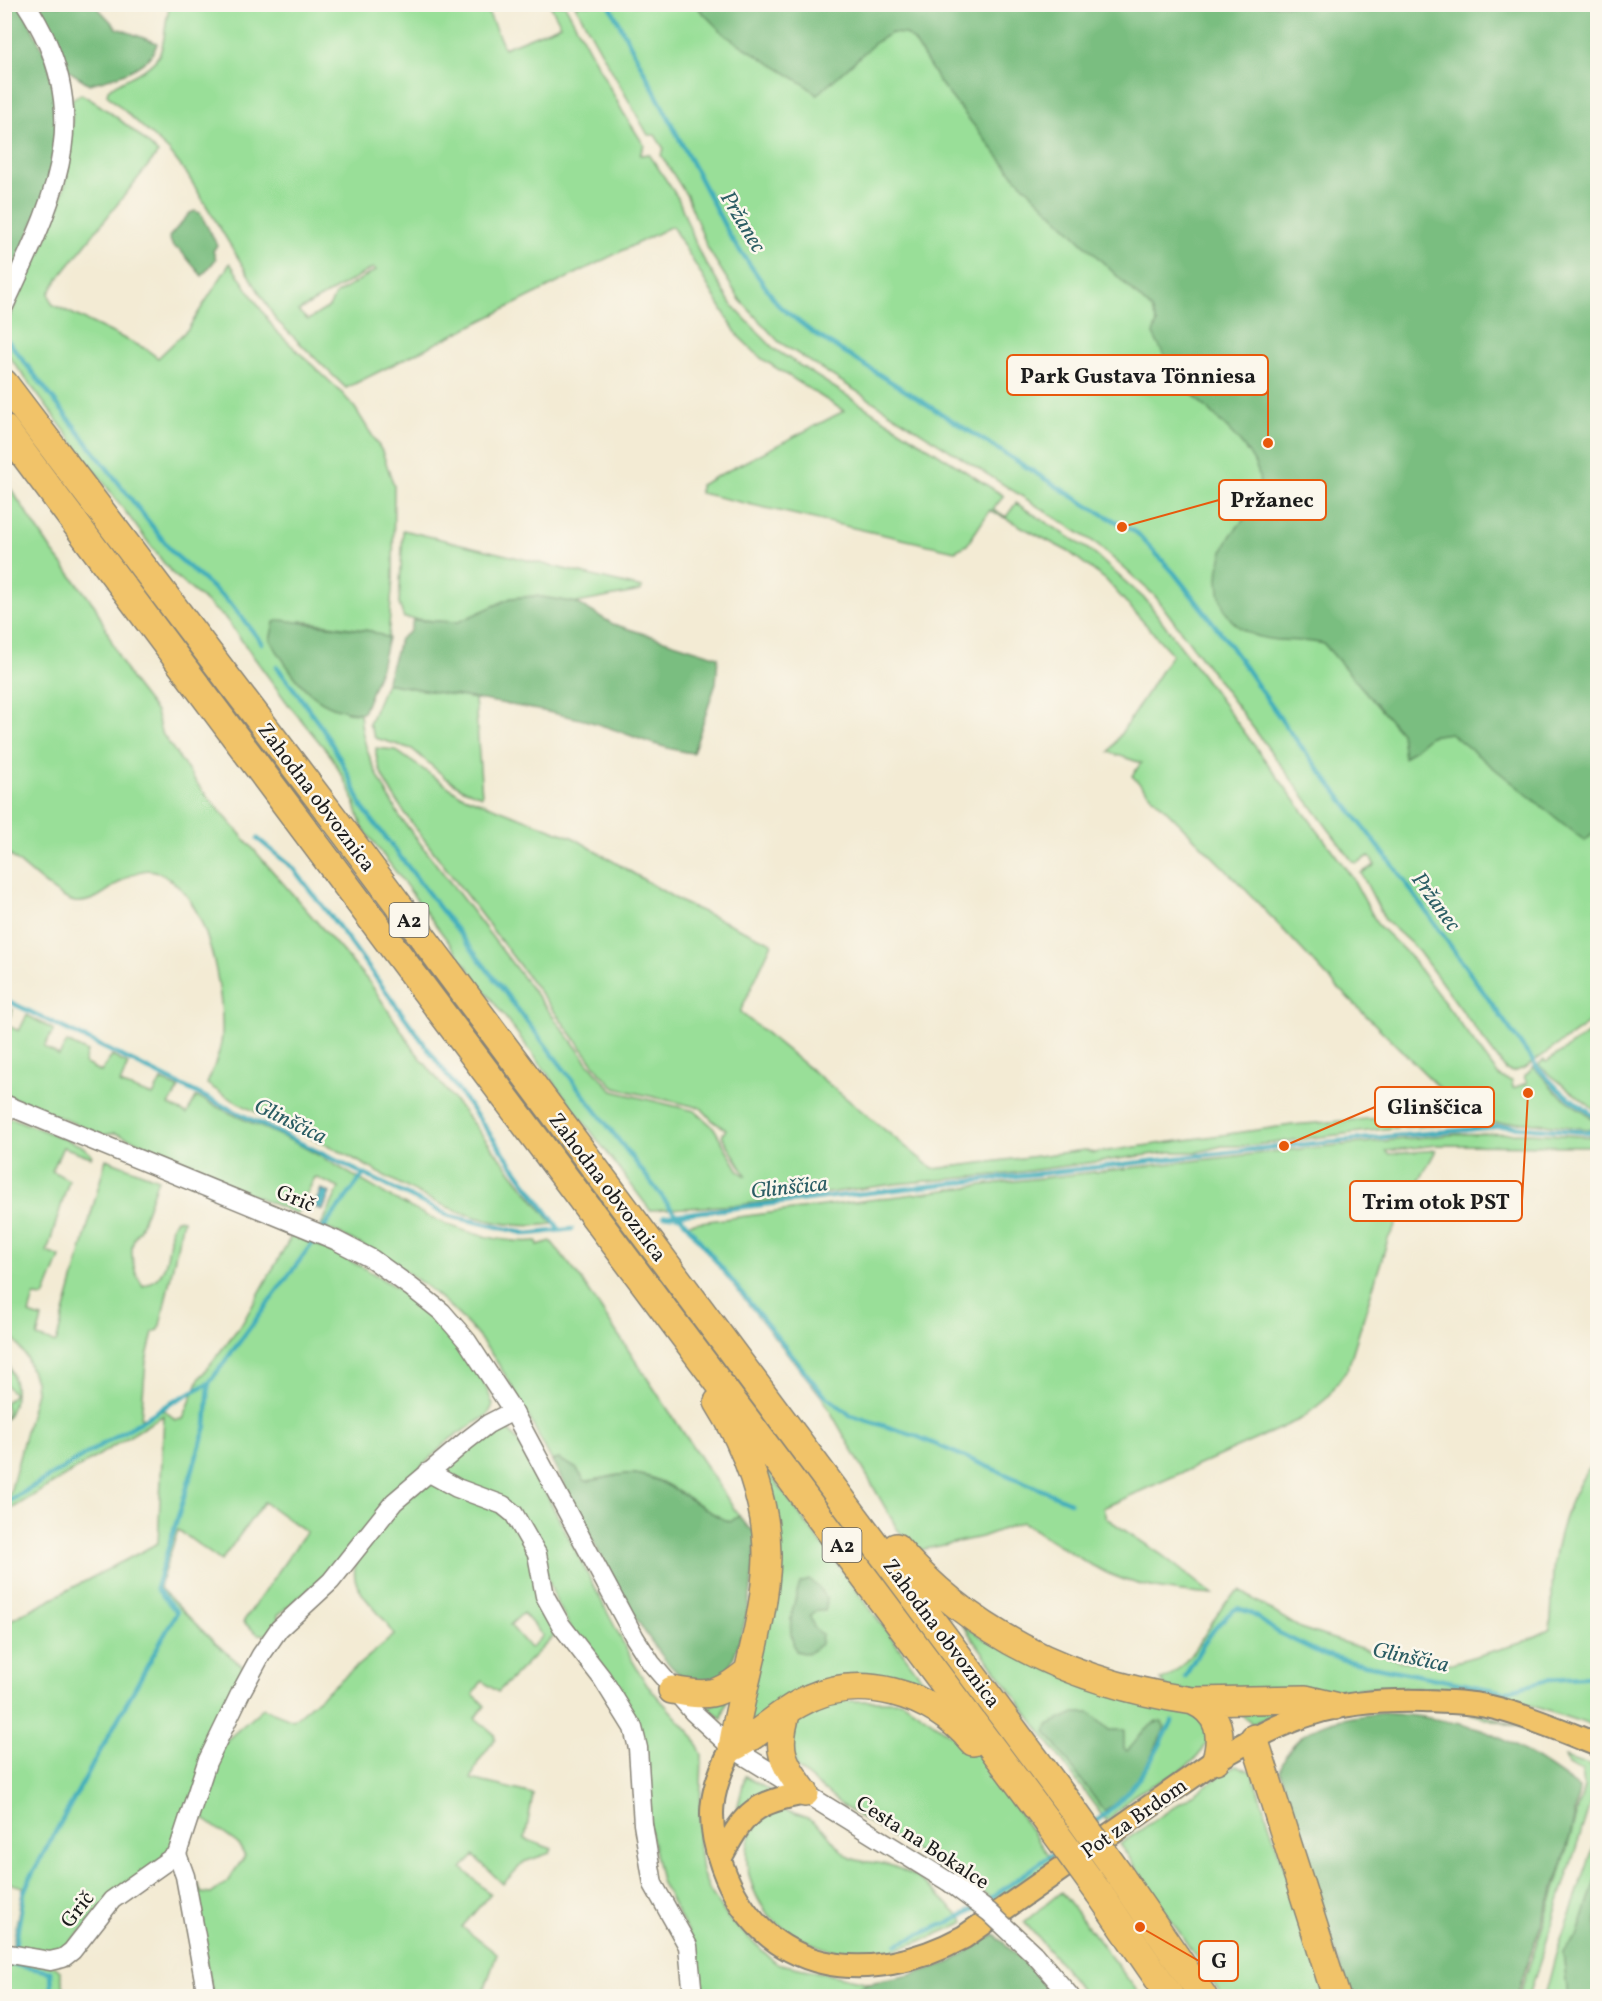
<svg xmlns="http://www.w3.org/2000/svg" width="1602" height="2001" viewBox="0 0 1602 2001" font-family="Vollkorn,serif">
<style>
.green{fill:#99df98;stroke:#5a7e5a;stroke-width:1.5;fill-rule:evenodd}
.forest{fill:#7abe80;stroke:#4b6d4e;stroke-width:1.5}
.water{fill:#3eadbb;stroke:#2d646c;stroke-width:1.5}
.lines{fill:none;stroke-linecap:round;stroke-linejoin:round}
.stream{stroke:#3eadbb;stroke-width:4.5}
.minor-casing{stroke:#888478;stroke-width:21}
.major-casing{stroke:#888478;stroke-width:26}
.highway-casing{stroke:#888478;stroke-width:30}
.minor{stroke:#fff;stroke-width:18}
.major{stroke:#f1c369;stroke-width:22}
.highway{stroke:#f1c369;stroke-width:27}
.minor-bridge-casing{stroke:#888478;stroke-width:21;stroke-linecap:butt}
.highway-bridge-casing{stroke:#888478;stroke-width:30;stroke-linecap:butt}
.minor-bridge{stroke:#fff;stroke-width:18}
.highway-bridge{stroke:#f1c369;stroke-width:27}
.labels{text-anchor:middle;stroke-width:5;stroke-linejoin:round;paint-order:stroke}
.shield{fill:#fbf7ec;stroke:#5f5e5a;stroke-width:1.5}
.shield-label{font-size:20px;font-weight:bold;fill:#1c1c1c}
.street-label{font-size:21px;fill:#1c1c1c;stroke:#fbf7ec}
.water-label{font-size:22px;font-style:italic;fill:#2b5d64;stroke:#fbf7ec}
.leader{fill:none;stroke:#e8590c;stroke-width:2}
.callout-dot{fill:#e8590c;stroke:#fbf7ec;stroke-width:2}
.callout{fill:#fbf7ec;stroke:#e8590c;stroke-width:2}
.callout-label{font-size:22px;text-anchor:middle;font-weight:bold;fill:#1c1c1c}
</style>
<rect width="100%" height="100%" fill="#fbf7ec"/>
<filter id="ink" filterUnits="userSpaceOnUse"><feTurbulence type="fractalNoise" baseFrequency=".0167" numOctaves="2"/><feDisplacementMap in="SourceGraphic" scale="12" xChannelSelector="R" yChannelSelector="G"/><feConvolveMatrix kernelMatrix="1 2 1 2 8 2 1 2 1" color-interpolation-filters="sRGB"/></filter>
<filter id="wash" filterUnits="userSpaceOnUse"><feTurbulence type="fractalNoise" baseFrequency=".008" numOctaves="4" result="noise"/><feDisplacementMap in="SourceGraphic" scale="24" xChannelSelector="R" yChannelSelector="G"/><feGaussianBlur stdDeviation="1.35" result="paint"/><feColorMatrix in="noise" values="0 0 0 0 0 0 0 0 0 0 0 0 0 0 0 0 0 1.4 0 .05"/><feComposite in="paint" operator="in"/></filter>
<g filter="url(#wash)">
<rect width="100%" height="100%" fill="#f3ebd4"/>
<path class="green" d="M170 5H485L504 48 561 25 550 5H565L623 112 644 145 640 155 649 154 678 198 699 252 731 304 774 349 1004 496 993 509 1006 517 1016 503 1091 551 1147 601 1352 877 1378 925 1408 954 1500 1077 1512 1081 1513 1088 1527 1083 1524 1077 1534 1067 1556 1092 1597 1122V1130L1526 1122 1448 1125 1394 1128 1246 1146H1222L1198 1152H1170L1006 1174 895 1184 739 1205 650 1210 362 827 351 792 331 756 288 704 226 619 173 574 163 562 5 351 4 331C19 290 45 249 58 209 70 173 73 136 72 99L81 94C110 110 134 130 158 153L58 279 49 293 52 304 146 349 158 358 188 329 230 263 275 330 340 391 355 408 382 451 394 486 393 578 388 638 371 631 301 621 347 712 360 713C362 753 381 782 400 817L590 1065 613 1091 695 1111 714 1128 739 1171 747 1177 722 1136 726 1129 714 1122 701 1108 615 1088 600 1072 405 814C394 795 375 772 376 748L395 750 459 794 574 838 683 903 772 943 740 1012 933 1169 1085 1150 1093 1153 1292 1125 1418 1115 1460 1108 1338 988 1243 887 1132 776 1141 763 1109 752 1172 654 1106 580 1069 552 990 510 967 545 955 551 700 493V485L844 411 762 359 738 336 672 226 346 388 276 320 187 174 169 151 107 95 108 90C125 76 157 71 162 47 166 33 165 19 170 5ZM373 268 376 270 336 294 329 307 308 320 298 311Z
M575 5H1597V1017L1525 1068 1512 1072 1506 1070 1416 948 1385 920 1361 873 1375 865 1369 856 1357 863 1353 862 1155 596 1097 544 779 342 740 300 708 249 687 196 661 155 664 149 655 135H648Z
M5 480 52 551 95 606 120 659 134 684 156 712 161 732 201 789 370 983 415 1051 553 1224C476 1236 403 1184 337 1150 294 1128 247 1112 207 1084 213 1069 221 1052 222 1035 224 991 208 900 166 877 161 874 155 870 149 870 121 871 103 905 75 902 59 900 21 863 5 851Z
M403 530 642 588 640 591 577 603 536 596 511 598 458 623 404 618 399 604Z
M386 683 475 699 482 796 463 789 446 778 412 749 375 738 369 724Z
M4 1005 13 1010 6 1025 19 1031 27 1015 54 1030 44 1047 59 1056 67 1042 87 1052 84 1063 101 1072 112 1056 128 1064 120 1084 153 1096 161 1080 179 1088 169 1105 187 1114 196 1097 204 1100C237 1118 273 1131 307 1149 376 1186 456 1247 537 1241L538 1245 551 1241 581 1279 739 1516 730 1522C697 1509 671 1478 635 1474 618 1472 602 1481 585 1481L559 1459 552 1461C528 1417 505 1366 471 1328 430 1283 376 1249 321 1226L339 1188 315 1177 297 1214 199 1173 179 1158 115 1133 103 1135 5 1095Z
M1597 1028V1112L1538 1065 1544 1060 1546 1062Z
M12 1118 82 1146 92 1155 91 1157 63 1147 52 1171 69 1180 47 1252 60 1257 44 1297 34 1296 29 1314 42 1318 37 1337 56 1343 106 1159 158 1179 139 1231C126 1244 133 1272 143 1286 171 1278 167 1249 172 1226L176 1219 183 1220 159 1330 153 1332 146 1361 141 1418 165 1410 175 1420 183 1419 199 1379 243 1322 292 1235C370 1265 467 1319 493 1405L488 1415 450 1439 419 1469 326 1575 278 1615 277 1626 269 1635 258 1634 243 1622 306 1532 264 1502 221 1561 178 1530 159 1587 214 1642 247 1670 169 1853 55 1955 12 1948 23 1887 5 1882V1623L158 1543 164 1415 5 1513V1496L10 1493 36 1392 35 1381 26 1357 5 1325 4 1134 9 1119Z
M1528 1133 1597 1137V1146L1437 1145 1386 1151 1389 1154 1436 1150 1388 1239 1348 1368 1326 1399 1301 1419 1103 1508 1106 1518 1162 1555 1213 1595C1174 1592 1132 1587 1097 1568 1071 1554 1047 1537 1022 1522L981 1537 916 1551 898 1530 822 1397 685 1224 1006 1182 1289 1150 1457 1134Z
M4 1357C17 1378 21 1399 5 1420L7 1410 5 1403 14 1394 5 1384Z
M507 1428 521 1445 632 1660 647 1685 694 1737 702 1755 699 1844 702 1872 710 1891 729 1919 776 1963 869 1983 840 1996H701L697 1950 661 1881 648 1821 646 1766 556 1601 528 1524 453 1482 441 1466 493 1430Z
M1597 1456V1727L1495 1694 1452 1688H1365L1307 1693 1170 1691 1161 1680C1183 1675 1210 1625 1223 1606 1227 1600 1234 1595 1240 1591L1300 1628 1400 1661 1435 1664 1452 1663 1521 1643 1547 1631 1550 1629C1553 1607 1551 1585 1554 1563 1560 1523 1573 1488 1597 1456Z
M764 1466 935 1696 882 1683 747 1732Z
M429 1480 487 1503 521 1531 557 1633 498 1692 482 1681 473 1694 485 1706 475 1718 494 1734 495 1739 478 1762 471 1779 533 1794 525 1839 552 1849 550 1853 524 1862 503 1884 474 1856 462 1868 490 1894 462 1927 497 1954 482 1996H213L191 1893 199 1885 201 1893 211 1894 227 1882 245 1856 238 1844 197 1814 220 1746 263 1708 293 1720 394 1635C385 1615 363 1602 356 1582 344 1546 406 1502 429 1480ZM523 1613 543 1636 530 1648 510 1625Z
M962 1624C1027 1672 1110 1688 1186 1711L1200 1719 1209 1735C1203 1767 1161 1779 1136 1794 1124 1801 1119 1813 1106 1821Z
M727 1700 722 1719 707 1706Z
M818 1701H902L977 1753 1054 1863 1000 1904 949 1866 942 1868 844 1807 796 1767 788 1729Z
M1280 1712 1252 1724 1240 1713Z
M1477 1712 1577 1747 1596 1757 1514 1726 1471 1714Z
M1565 1757 1597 1768V1782L1529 1996H1519L1558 1881 1584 1787 1582 1772 1568 1764Z
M1236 1765 1252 1772 1327 1996H1222L1120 1844Z
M745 1776 771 1791 736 1814Z
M780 1810C796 1813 809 1816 822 1828 832 1837 838 1851 851 1858 864 1864 879 1861 892 1866 923 1876 943 1899 965 1922 935 1935 904 1951 870 1954 836 1956 793 1941 770 1916 743 1887 732 1822 780 1810Z
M1597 1838V1874L1577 1937 1563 1952 1568 1996H1545L1556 1954Z
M1061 1892 1141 1996H1085L1060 1963 1024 1922Z
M4 1958 54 1966 60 1971 66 1996H5Z"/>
<path class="forest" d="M5 5H21L48 61 58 122 47 191 16 264 13 266 5 282Z
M34 5H95L117 28 157 43C151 69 110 79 89 84L69 71Z
M695 5H1597V830L1585 841 1450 733 1430 736 1404 758 1401 733 1324 644C1298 637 1272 645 1247 632 1214 615 1213 574 1226 544 1237 519 1264 512 1259 476 1254 446 1206 411 1187 388 1173 372 1162 353 1153 334L1157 323 1152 310 1015 177 940 83 914 41 905 34 891 33 876 42 817 95 804 84 726 36Z
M195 211 200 213 217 245 213 251 216 259 202 276 180 250 173 247 169 237 190 213Z
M536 596 577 603 613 624 718 657 716 683 693 753C656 749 620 729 584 720 519 704 451 696 386 683L400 639 410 631 413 620 458 622 511 598Z
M281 620 371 631 388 638 381 667 363 713C312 711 295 678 270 640L274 622Z
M559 1459 576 1468 585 1481C602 1481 618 1472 635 1474 671 1479 697 1509 730 1522L739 1516 748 1527 756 1532C754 1580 748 1634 724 1677 713 1682 703 1689 690 1682 646 1659 578 1509 552 1461Z
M809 1580C821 1588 830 1596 825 1611H816L810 1616 814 1628 822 1634 821 1644 808 1654 796 1651C785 1627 793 1607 800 1583Z
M1074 1713H1090L1109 1730H1124V1748L1127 1751C1139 1740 1144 1725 1161 1721L1165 1727C1152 1758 1134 1793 1104 1811L1046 1732 1048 1725Z
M1382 1713C1414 1715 1448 1720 1478 1729 1509 1738 1553 1769 1579 1788 1571 1859 1537 1927 1517 1996H1349L1280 1771C1292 1723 1341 1718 1382 1713Z
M1597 1874V1996H1568L1563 1952 1577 1937Z
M995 1934 1057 1996H840L869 1983 911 1975 951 1962Z"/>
<path class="water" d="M321 1189 330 1193 323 1210 314 1207Z"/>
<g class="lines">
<path class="stream" d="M609 4 731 238 779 306 812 332 1088 506 1137 533 1174 573 1225 638 1287 728 1395 868 1537 1067 1559 1090 1598 1119
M5 337 173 553 231 604 262 643
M277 667C315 716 340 749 362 807L677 1216
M258 839 292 867 339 927 560 1230
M4 999 450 1216 528 1234 572 1229
M664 1216 1284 1146 1506 1126 1598 1133
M680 1216 822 1393 850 1415 916 1436 1070 1502
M322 1230 364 1174
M4 1504 171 1403 209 1383
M1185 1677C1198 1652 1213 1624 1237 1608L1249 1612 1279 1633 1320 1653 1356 1663 1504 1692 1550 1679 1598 1676
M1093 1824C1132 1794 1151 1765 1172 1721
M984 1903 1057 1851
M897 1944 961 1917 976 1908
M15 1946 24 1892 30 1878 177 1612 156 1588 206 1426 209 1383 317 1237
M12 1960 10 1964 51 1972 52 1996"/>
</g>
</g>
<g filter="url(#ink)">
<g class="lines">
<defs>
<path id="minor" d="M4 306C54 198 99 116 26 4
M4 1104 335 1240 372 1259 412 1288 442 1312 467 1341 513 1411 635 1638 651 1663 693 1712 732 1748 949 1882
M428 1472 457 1488 503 1505 514 1514 537 1554 545 1596 561 1625 602 1678 633 1728 638 1748 643 1824 653 1884 688 1946 693 1996
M4 1953 50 1961 63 1958 72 1951 112 1900 177 1854
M1034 1954 1070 1996
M207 1996 185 1876 177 1854 207 1762 241 1692 261 1655 279 1629 331 1581 394 1502 466 1441 488 1424 513 1411"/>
<path id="major" d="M732 1748C709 1791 706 1821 722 1866 762 1977 870 1988 964 1937L1216 1760C1292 1715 1333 1699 1422 1701 1448 1702 1474 1702 1499 1709 1533 1718 1565 1732 1598 1745
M722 1855C746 1810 755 1803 805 1793"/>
<path id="highway" d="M4 383 342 829 1071 1807
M4 428 1049 1824
M718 1402C746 1446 768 1505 767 1558 765 1622 742 1685 732 1748
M896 1547C973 1637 1078 1684 1193 1701 1220 1713 1223 1735 1216 1760
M672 1690C708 1697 718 1696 746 1673
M1193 1701 1306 1699 1335 1706
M787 1711C775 1750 782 1761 805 1793
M1254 1738 1336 1996
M732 1748C757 1737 775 1716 800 1703 857 1670 933 1693 973 1742
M1121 1877 1203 1996
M1099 1893 1170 1996"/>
</defs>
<use href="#minor" class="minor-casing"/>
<use href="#major" class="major-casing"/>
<use href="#highway" class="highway-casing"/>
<use href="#minor" class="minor"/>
<use href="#major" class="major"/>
<use href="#highway" class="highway"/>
<defs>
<path id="minor-bridge" d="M949 1882 989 1912 1034 1954"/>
<path id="highway-bridge" d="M1071 1807 1121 1877
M1049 1824 1099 1893"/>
</defs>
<use href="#minor-bridge" class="minor-bridge-casing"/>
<use href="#highway-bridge" class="highway-bridge-casing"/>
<use href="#minor-bridge" class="minor-bridge"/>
<use href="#highway-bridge" class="highway-bridge"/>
</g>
</g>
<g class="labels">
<g class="shield">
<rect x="389.5" y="903" width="39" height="34" rx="4.5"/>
<rect x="822.5" y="1528" width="39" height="34" rx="4.5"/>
</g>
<g class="shield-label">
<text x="409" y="927">A2</text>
<text x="842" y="1552">A2</text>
</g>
<g class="street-label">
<text transform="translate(317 797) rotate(53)" y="7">Zahodna obvoznica</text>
<text transform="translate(608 1187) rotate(53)" y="7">Zahodna obvoznica</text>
<text transform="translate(296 1198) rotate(23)" y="7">Grič</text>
<text transform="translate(942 1633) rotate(53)" y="7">Zahodna obvoznica</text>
<text transform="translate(1134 1818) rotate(-35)" y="7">Pot za Brdom</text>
<text transform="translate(923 1842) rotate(33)" y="7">Cesta na Bokalce</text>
<text transform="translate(77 1909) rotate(-51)" y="7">Grič</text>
</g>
<g class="water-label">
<text transform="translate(744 221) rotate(59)" y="8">Pržanec</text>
<text transform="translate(1437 901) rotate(54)" y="8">Pržanec</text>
<text transform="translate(291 1120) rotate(26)" y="8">Glinščica</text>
<text transform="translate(789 1186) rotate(-6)" y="8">Glinščica</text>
<text transform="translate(1411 1656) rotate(12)" y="8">Glinščica</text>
</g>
</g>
<path class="leader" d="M1268 443L1268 375M1122 527L1219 500M1284 1146L1375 1107M1528 1093L1522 1201M1140 1927L1199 1961"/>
<g class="callout-dot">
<circle cx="1268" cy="443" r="6"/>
<circle cx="1122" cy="527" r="6"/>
<circle cx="1284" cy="1146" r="6"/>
<circle cx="1528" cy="1093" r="6"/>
<circle cx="1140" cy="1927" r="6"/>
</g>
<g class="callout">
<rect x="1007" y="355" width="261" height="40" rx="6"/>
<rect x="1219" y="480" width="107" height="40" rx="6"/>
<rect x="1375" y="1087" width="119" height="40" rx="6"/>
<rect x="1350" y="1181" width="172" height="40" rx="6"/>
<rect x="1199" y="1941" width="39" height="40" rx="6"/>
</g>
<g class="callout-label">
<text x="1138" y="383">Park Gustava Tönniesa</text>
<text x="1272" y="507">Pržanec</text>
<text x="1435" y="1114">Glinščica</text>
<text x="1436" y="1209">Trim otok PST</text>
<text x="1219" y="1968">G</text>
</g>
<rect width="1602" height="2001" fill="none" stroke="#fbf7ec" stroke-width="24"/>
</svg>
